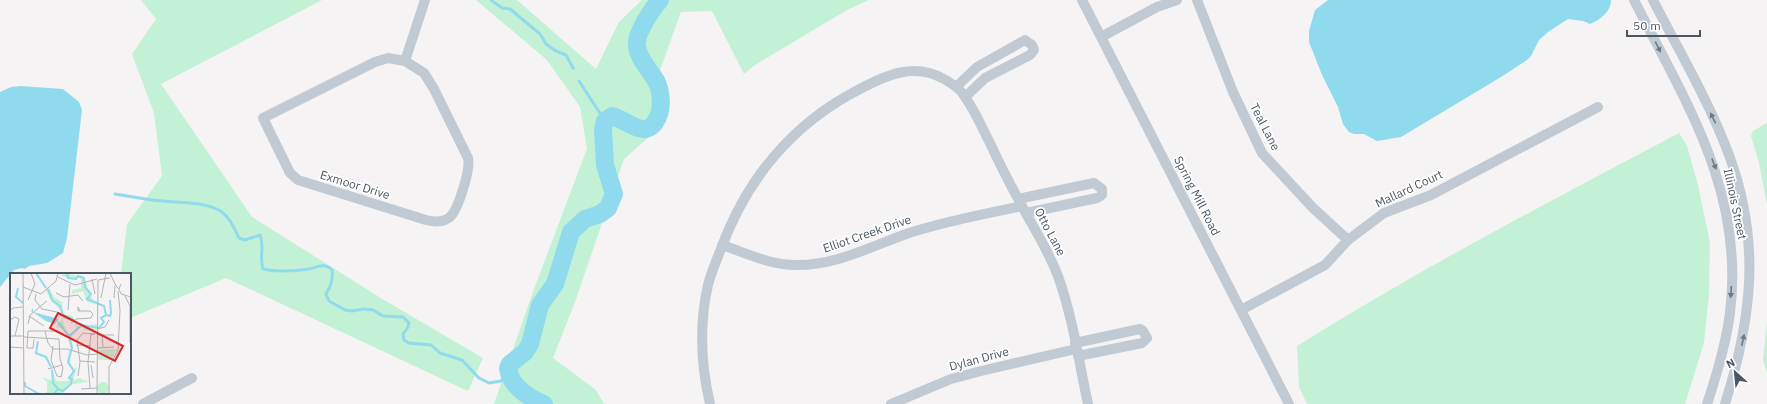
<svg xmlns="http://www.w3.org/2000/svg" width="1767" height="404" viewBox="0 0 1767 404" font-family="'IBM Plex Sans',sans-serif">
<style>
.green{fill:#c3f1d5}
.water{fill:#90daee}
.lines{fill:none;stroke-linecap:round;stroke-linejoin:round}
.stream{stroke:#90daee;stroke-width:3}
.river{stroke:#90daee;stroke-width:18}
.minor{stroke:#c1cad2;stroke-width:10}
.oneway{fill:#6e7983}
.labels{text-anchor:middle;stroke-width:3.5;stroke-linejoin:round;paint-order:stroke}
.street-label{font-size:12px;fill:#4a5661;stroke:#fff}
.inset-river{fill:none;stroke:#90daee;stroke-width:2}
.inset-road{fill:none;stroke:#b1b4b9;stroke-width:1}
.view{fill:#d62828;fill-opacity:0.15;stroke:#d62828;stroke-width:2}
.inset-edge{fill:none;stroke:#4a5661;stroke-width:2}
</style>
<rect width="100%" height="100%" fill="#f5f3f3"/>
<path class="green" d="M141 0H322L161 84 252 217 384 300 483 358 468 391 226 278 130 318V274H121L127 224 162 176 154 113 132 54 156 19Z
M476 0H517L596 69 619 22 642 0H869L847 10 755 65 744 74 712 11 681 12 659 73 666 122 624 159 575 302 553 358 596 390 604 404H494L534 289 587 149 580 107 547 60Z
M1767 123V205L1759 163 1751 136 1753 131Z
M1679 133 1687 146 1698 185 1710 243 1709 294 1704 343 1685 404H1307L1299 387 1297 346C1421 268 1551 201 1679 133Z
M1767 322V373L1763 360Z"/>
<path class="water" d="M1328 0H1611C1611 12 1600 20 1590 24L1583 21 1568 19 1548 32 1539 40 1531 56 1527 60 1501 77 1401 137 1377 141 1364 134H1354L1349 132 1343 124 1338 107 1322 75 1309 42V31L1315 10Z
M21 86 63 89 79 102 82 110 67 238 63 253 47 263 29 266 25 269 22 268 14 270 0 287V92L11 87Z"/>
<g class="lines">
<path class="stream" d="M491 0 502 8 510 9 540 34 546 44 556 51 566 55 573 68
M579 81 605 121
M115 194C128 196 140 198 152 200 172 203 204 200 222 212 230 218 235 229 239 238L245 240 260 235C265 248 259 255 263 269 273 272 298 271 308 269 313 269 317 266 321 266 326 265 329 267 332 270 333 280 331 286 326 294L329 301 345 310 352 311 364 309 373 310 383 316 403 317 409 323 408 327 403 334 404 340 409 343 431 345 440 353 462 360 479 378 489 383 501 381 509 373"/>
<path class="river" d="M544 404C529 398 510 386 508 368L510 364 525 352 530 344 540 305 555 284 571 232 585 219 600 214 608 208 614 194 605 165 603 129 605 121 612 116C623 119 632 128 643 129 647 130 653 126 655 122 664 110 662 88 653 76 647 67 638 57 637 46 635 34 652 9 660 0"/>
<path class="minor" d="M1082 0 1289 404
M1197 0 1233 92 1262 153 1313 208 1348 240
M1634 0C1686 103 1745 192 1730 313 1726 344 1717 374 1707 404
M1653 0C1679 51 1709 101 1729 155 1761 242 1752 318 1725 404
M1101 37 1157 7 1177 0
M388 58 405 61 424 73 434 89 468 158C471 169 458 210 450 217 443 223 434 222 426 220L298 180 290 173 263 118 375 62Z
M405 61 425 0
M956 87 977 67 1025 40 1032 45 1034 50 1030 55 985 78 965 97
M1018 199 1094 183 1102 189V195L1097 198 1026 213
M722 245C746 253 770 265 795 265 835 266 872 246 909 233 946 221 984 214 1022 206
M1241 310 1325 265 1348 240 1384 213 1431 195 1598 107
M1075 343 1140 329 1143 331 1147 338 1142 343 1078 356
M143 404 192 378
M710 404C701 365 699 324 708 285 711 273 716 261 721 249 746 180 792 124 858 90 886 75 914 62 944 79 951 83 959 88 963 94 975 110 982 128 991 145 999 163 1008 180 1017 197 1031 224 1049 250 1059 279 1073 319 1079 362 1088 404
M891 404 951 379 981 371 1076 349"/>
</g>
<defs><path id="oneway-solid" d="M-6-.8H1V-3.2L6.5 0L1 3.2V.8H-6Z"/></defs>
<g class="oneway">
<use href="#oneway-solid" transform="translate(1658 47) rotate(63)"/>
<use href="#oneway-solid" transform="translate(1713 118) rotate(-116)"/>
<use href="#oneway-solid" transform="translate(1714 164) rotate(69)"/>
<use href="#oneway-solid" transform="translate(1731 292) rotate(94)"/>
<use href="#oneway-solid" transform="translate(1743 340) rotate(-78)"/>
</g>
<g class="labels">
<g class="street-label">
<text transform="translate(1265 127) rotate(63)" y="4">Teal Lane</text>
<text transform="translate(355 185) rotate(17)" y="4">Exmoor Drive</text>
<text transform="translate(1409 189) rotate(-25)" y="4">Mallard Court</text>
<text transform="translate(1197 196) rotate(63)" y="4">Spring Mill Road</text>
<text transform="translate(1735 204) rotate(78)" y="4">Illinois Street</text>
<text transform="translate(1050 232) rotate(62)" y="4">Otto Lane</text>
<text transform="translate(867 234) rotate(-19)" y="4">Elliot Creek Drive</text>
<text transform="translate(979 359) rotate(-15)" y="4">Dylan Drive</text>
</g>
</g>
<g transform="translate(10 273)">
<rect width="121" height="121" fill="#f5f3f3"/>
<path d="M52 0 73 4 81 24 87 31 77 29 73 18 62 21V17L71 15V6L67 4 65 6 57 5 52 3ZM38 14 44 24 52 29 53 41 63 43V46H52L58 63 51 55 46 54 53 44 50 36 41 28 36 17ZM65 47 68 54 87 51V57H74L72 53 61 64 63 74 61 77 58 65 66 57ZM107 76 101 87H88L89 77ZM59 78 61 79 60 92 64 96 67 94 63 107 71 105 72 107 80 108 60 112 52 121H34L37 119V109L32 104 43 108 42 95 46 108H58L63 99 57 88ZM87 115a6 6 0 1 1 12 0a6 6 0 1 1-12 0Z" fill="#c3f1d5"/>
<path d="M23 35V39L49 46 45 51 36 48 21 38Z" fill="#90daee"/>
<path class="inset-river" d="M26 0 36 15M8 15 6 24 13 30M38 16 42 27 50 33 53 42 64 47M96 42 100 43 101 40 100 27M48 49 59 63M28 68 26 80 36 84 41 94M42 97 43 110 48 116M15 109V113L29 121M44 121 48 116 53 118 61 111 62 106 59 105 64 98 58 89 62 75 59 63 72 52 89 55 94 49 91 45 96 42 94 33 77 26 81 21 75 14 74 5 68 3 66 6 58 5 57 0"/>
<path class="inset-road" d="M13 0 14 121M100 0 106 13 109 16 111 11M48 4 65 12 87 6M82 6 85 21M88 7 100 5M13 14 31 21 46 8 48 0M109 16 111 21 121 24M46 20 54 24 68 22 73 28M26 21 25 27 32 36 47 39M115 23 120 33V70M91 25 96 0M104 25 105 13M18 27 25 11 21 0M58 37 60 11M0 38 3 35 13 34M70 38 68 34V38H80L83 41M19 43 34 53M0 47 5 44 9 46 5 63M61 50 66 46 81 45 83 41M18 51 20 42 37 28M87 56 95 54 99 47M35 58 38 70 43 76H57L77 82 87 81M87 62H104M92 62 93 74M0 63H14M14 64 49 66 50 86 53 95 51 104 47 103 41 87 43 73M24 66 23 75H17L18 58H48M66 72 81 73M0 74 14 75M87 75 104 74M70 88 85 89M81 92 83 105M38 96 52 92M68 103 70 89 67 67 73 60 85 61 81 62M80 115 78 89 81 61M71 116 87 115M87 121 88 7M99 121V94L108 77 110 37 108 18"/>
<path class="view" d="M48 40 113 73 105 88 40 55Z"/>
<rect width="121" height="121" class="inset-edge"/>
</g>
<g transform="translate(1735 372) rotate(333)" stroke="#ffffff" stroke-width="3" paint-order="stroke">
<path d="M0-3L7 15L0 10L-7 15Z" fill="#4a5661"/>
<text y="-6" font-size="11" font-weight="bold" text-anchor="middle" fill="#4a5661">N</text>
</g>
<path d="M1627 30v6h73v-6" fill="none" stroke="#4a5661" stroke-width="2"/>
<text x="1633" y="30" font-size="12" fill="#4a5661" stroke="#ffffff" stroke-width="3" paint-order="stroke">50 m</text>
</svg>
